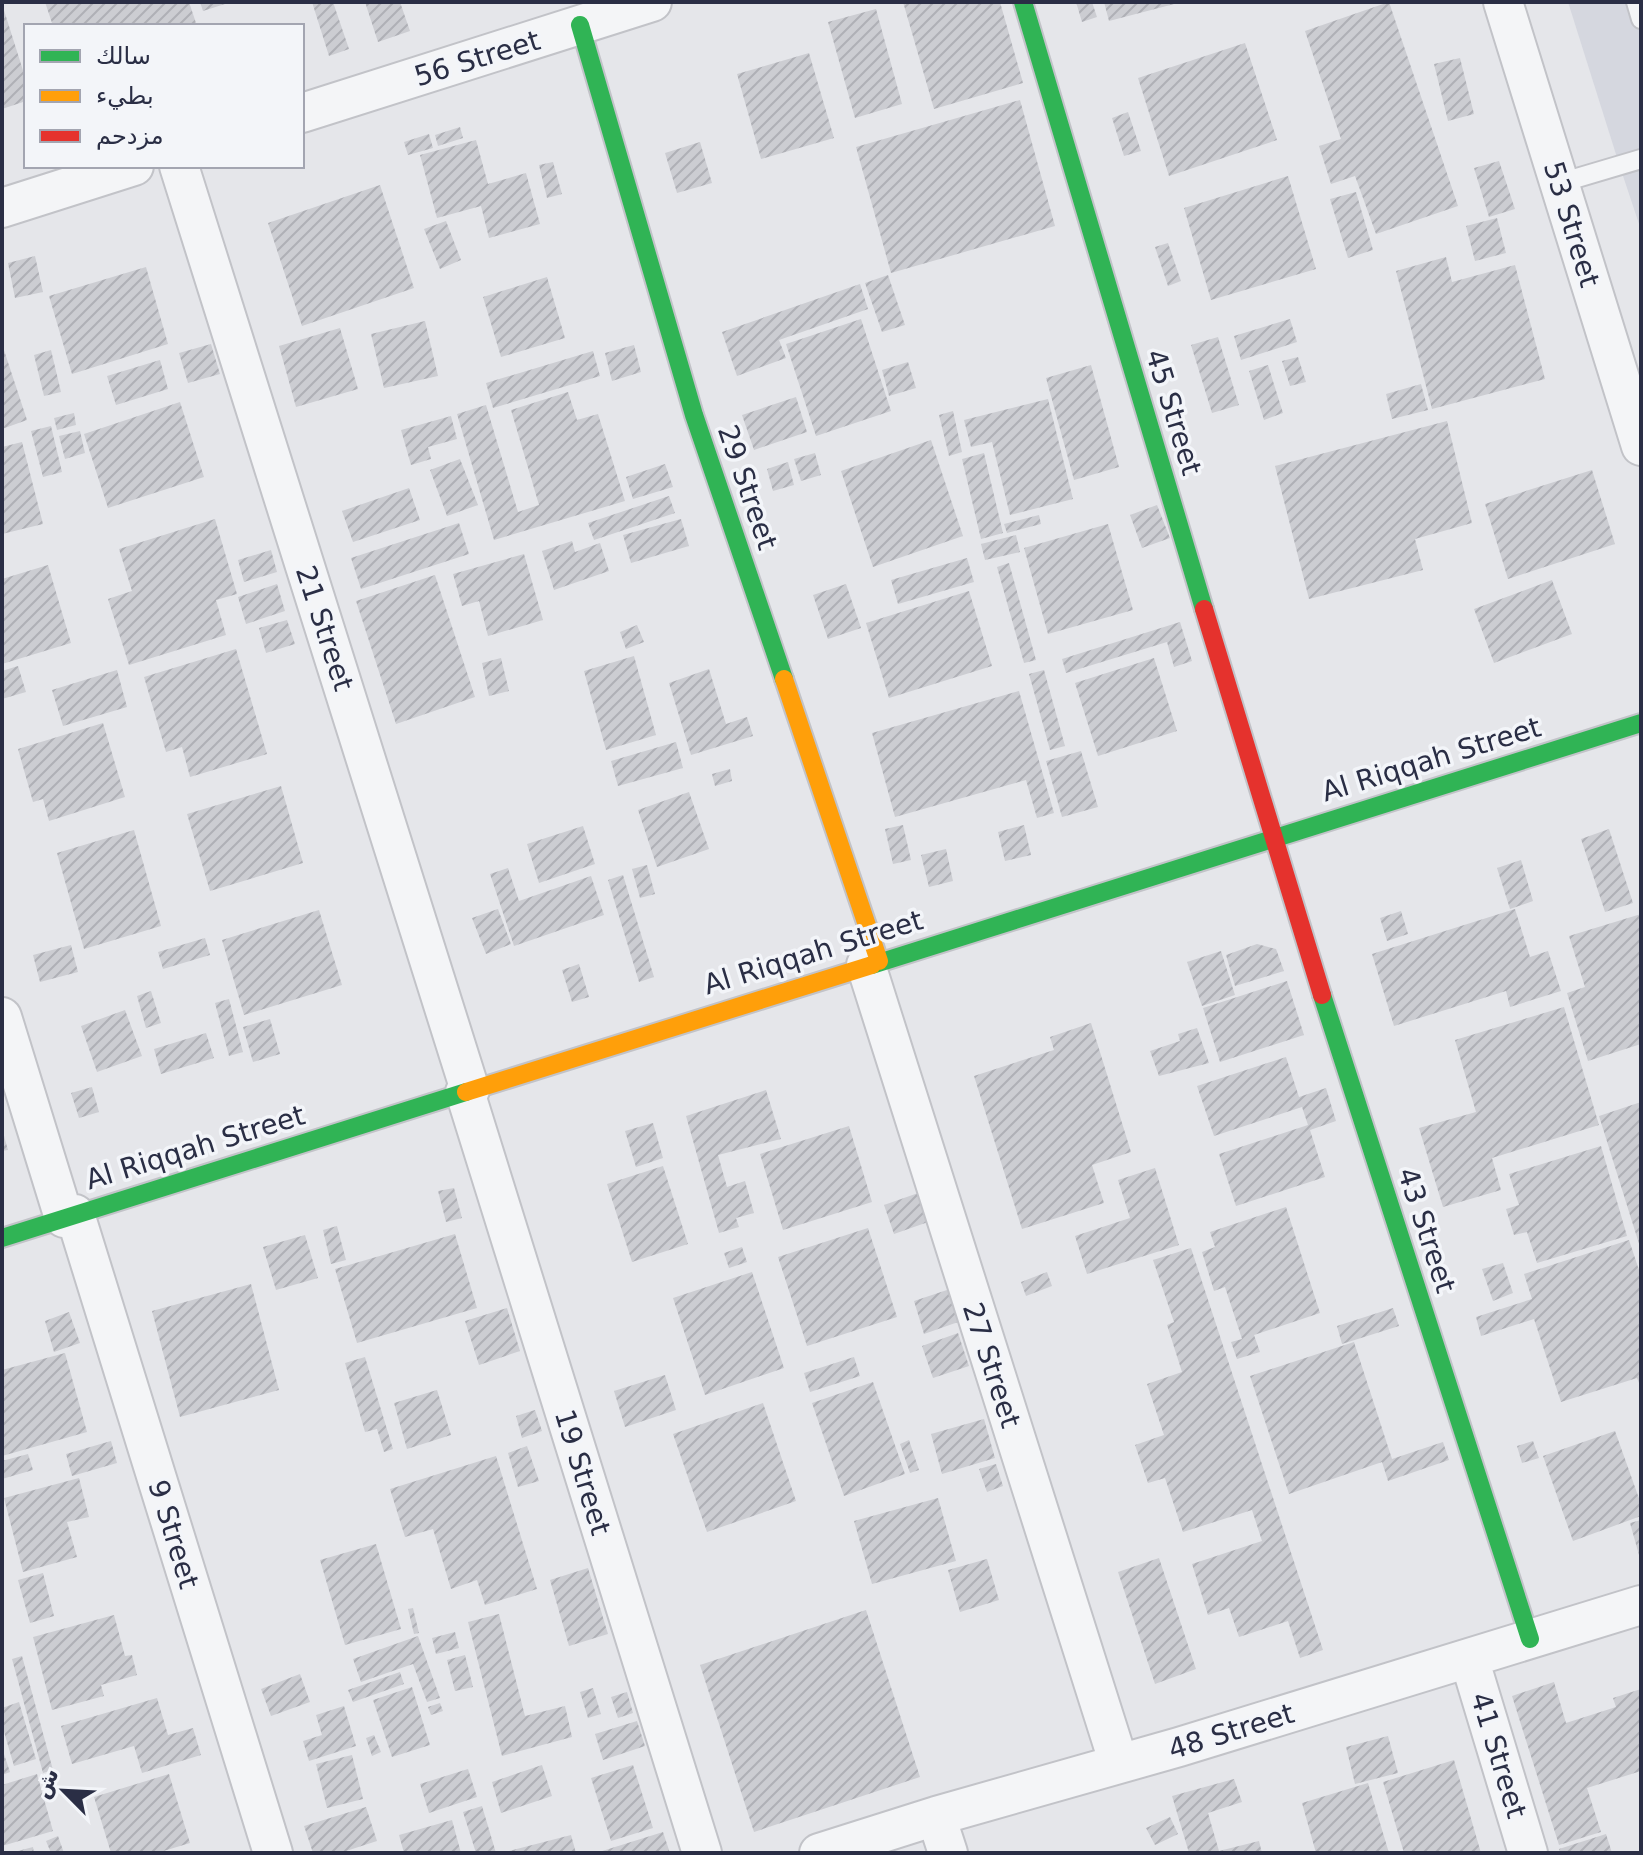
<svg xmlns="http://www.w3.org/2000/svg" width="1643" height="1855" viewBox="0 0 1643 1855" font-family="'DejaVu Sans','Noto Sans Arabic',sans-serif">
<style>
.built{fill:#d5d7df}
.building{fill:url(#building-hatch)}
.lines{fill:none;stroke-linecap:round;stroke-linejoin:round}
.lane-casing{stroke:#c2c3c8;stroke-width:22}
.street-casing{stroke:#c2c3c8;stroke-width:42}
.fast-casing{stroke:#c2c3c8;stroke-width:22}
.slow-casing{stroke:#c2c3c8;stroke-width:22}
.jam-casing{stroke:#c2c3c8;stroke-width:22}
.lane{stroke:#f4f5f7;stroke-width:18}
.street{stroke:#f4f5f7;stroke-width:38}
.fast{stroke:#30b455;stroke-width:18}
.slow{stroke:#ff9f0a;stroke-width:18}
.jam{stroke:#e5322d;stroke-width:18}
.labels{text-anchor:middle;stroke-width:7;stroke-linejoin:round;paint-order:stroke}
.street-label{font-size:28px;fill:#2a2e45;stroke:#f3f5f9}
</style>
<defs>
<pattern id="building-hatch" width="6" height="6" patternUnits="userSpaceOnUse" patternTransform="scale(2)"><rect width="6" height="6" fill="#cccdd2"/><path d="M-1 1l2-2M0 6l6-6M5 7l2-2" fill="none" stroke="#afb0b6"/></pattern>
</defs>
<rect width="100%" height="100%" fill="#e5e6ea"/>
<path class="built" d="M1568 2H1641V230L1620 167Z"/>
<path class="building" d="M45 2H189L197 26H53Z
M200 2H227L228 3 203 11Z
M312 2H333L349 49 329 56Z
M365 2H400L410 31 378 42Z
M903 2H1000L1023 83 934 109Z
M1076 2H1092L1097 17 1082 22Z
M1104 2H1177L1178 3 1109 21Z
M1389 2 1458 206 1376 234 1355 176 1331 184 1319 146 1341 139 1305 31Z
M3 7 26 80V101L2 109Z
M876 9 902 104 855 118 828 22Z
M1245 43 1277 140 1169 176 1138 78Z
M809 53 834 138 761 159 737 74Z
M1460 58 1474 114 1448 121 1434 64Z
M1020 100 1055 226 891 273 856 147Z
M1128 112 1141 151 1124 156 1112 118Z
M460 127 463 138 438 146 435 135Z
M429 134 433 148 408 155 404 142Z
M476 140 488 184 526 173 540 224 489 238 481 206 437 218 420 155Z
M700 142 712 183 677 193 665 153Z
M1499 161 1515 209 1489 217 1474 168Z
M553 162 562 194 547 198 539 165Z
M1288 176 1316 269 1211 300 1184 208Z
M380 185 414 288 302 326 268 223Z
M1356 192 1373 250 1348 258 1330 199Z
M1497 218 1506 253 1475 261 1466 226Z
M446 221 461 260 440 269 424 229Z
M1168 243 1181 281 1168 286 1155 247Z
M35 256 43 292 15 298 8 263Z
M1446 257 1452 282 1515 265 1545 379 1432 409 1396 271Z
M146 267 168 344 72 374 49 296Z
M888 275 905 325 882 332 865 283Z
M547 277 565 338 501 357 483 297Z
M860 284 868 309 779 340 786 358 737 376 722 332Z
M861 319 891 411 816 436 786 344Z
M1290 319 1297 342 1241 360 1234 336Z
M425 321 438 376 384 388 371 334Z
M340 328 358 389 296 407 279 346Z
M1218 337 1239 405 1212 413 1191 345Z
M2 344 27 420 2 429Z
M211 344 220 374 188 383 179 353Z
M634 345 641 372 612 381 605 353Z
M51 350 61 392 44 396 34 355Z
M593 351 600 376 493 408 486 383Z
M1298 357 1306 382 1290 386 1282 361Z
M160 360 168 389 116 405 107 376Z
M908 362 916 388 889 396 882 370Z
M1091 365 1119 467 1074 480 1046 378Z
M1268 365 1283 413 1264 420 1249 371Z
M1421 384 1428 410 1392 419 1386 394Z
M568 392 577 420 598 414 625 501 494 540 457 414 486 405 518 512 539 505 511 410Z
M796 397 807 432 754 450 742 415Z
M1048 399 1073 499 1010 515 992 442 971 447 964 420Z
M180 402 204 477 108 508 84 434Z
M953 411 962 452 949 456 939 415Z
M74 413 76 425 57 430 54 418Z
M451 416 457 439 428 447 431 459 411 465 401 430Z
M1447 421 1472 523 1415 539 1423 570 1309 599 1275 466Z
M51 426 62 472 43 477 31 431Z
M80 431 85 453 65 459 59 436Z
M931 440 963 536 873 567 841 471Z
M22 442 43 524 2 534V447Z
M815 453 821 475 801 481 794 459Z
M984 453 1003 533 981 539 962 459Z
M460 459 478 505 447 516 430 470Z
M788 462 794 485 773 491 767 469Z
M665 464 673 487 633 499 626 477Z
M1592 470 1615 544 1508 579 1485 504Z
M409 488 420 520 353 542 342 511Z
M669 496 675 513 594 540 588 523Z
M1157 505 1170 538 1142 548 1130 515Z
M1039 515 1041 524 1007 533 1004 524Z
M215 519 237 594 216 600 226 635 129 665 108 599 132 591 119 549Z
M681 519 689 546 631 563 623 535Z
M459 523 469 554 361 589 351 558Z
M1108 524 1133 610 1048 634 1024 548Z
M1016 535 1020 552 985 560 981 544Z
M572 541 575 552 600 543 609 571 554 590 542 551Z
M271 550 277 572 244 582 238 560Z
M524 554 543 620 488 636 479 601 462 606 453 574Z
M967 558 974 582 898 604 891 580Z
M1009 563 1036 660 1024 663 997 567Z
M48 565 71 643 2 664V579Z
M435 575 475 697 396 724 356 601Z
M1552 580 1572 634 1494 663 1474 609Z
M277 584 285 611 246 624 238 597Z
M846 584 861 628 828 639 813 595Z
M969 591 992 666 889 698 866 623Z
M287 620 295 644 266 653 259 628Z
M1180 622 1192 661 1174 667 1167 642 1066 673 1062 659Z
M637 625 644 642 626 649 620 632Z
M236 649 267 754 190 777 182 747 166 752 144 677Z
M634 656 656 735 606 750 584 671Z
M501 658 509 691 489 696 482 663Z
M1154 658 1177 731 1098 756 1075 683Z
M18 666 26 692 2 699V671Z
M709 669 726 724 747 717 753 736 691 755 669 683Z
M117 670 127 707 63 726 52 690Z
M1044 670 1065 746 1050 750 1029 674Z
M1019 691 1054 813 1037 818 1026 780 895 817 872 733Z
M103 723 125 797 49 821 43 799 33 802 18 749Z
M676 742 683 768 618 786 611 761Z
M1081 751 1098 807 1062 817 1046 761Z
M730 769 732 781 715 786 712 774Z
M281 786 303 863 210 891 187 814Z
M689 792 709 849 657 867 638 810Z
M903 825 911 860 893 864 885 829Z
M1024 825 1031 855 1005 861 998 832Z
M583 826 595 864 539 883 527 844Z
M1609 829 1633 903 1605 912 1581 839Z
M134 830 161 926 84 949 57 853Z
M946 849 953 881 929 887 921 855Z
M1521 860 1533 901 1510 909 1497 868Z
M647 865 655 894 640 898 632 869Z
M508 868 519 901 591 876 604 915 514 946 490 874Z
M623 875 654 977 639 982 608 880Z
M498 909 511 944 486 954 472 918Z
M1515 909 1530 957 1548 951 1561 991 1510 1007 1506 991 1394 1026 1372 954Z
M319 910 342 985 244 1015 222 940Z
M1401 911 1408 934 1387 941 1380 918Z
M1641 914V1044L1588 1061 1567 993 1585 987 1569 936Z
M205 938 210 955 163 969 158 952Z
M1257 944 1276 949 1284 971 1235 986 1226 955Z
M71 945 78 972 40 982 33 955Z
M1221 951 1235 995 1202 1006 1187 962Z
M579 964 589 997 572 1002 562 970Z
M1287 981 1304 1035 1220 1062 1203 1008Z
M151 991 161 1023 146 1028 137 996Z
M229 999 243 1052 229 1056 215 1003Z
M1564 1007 1599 1125 1492 1158 1501 1190 1443 1207 1419 1128 1476 1112 1455 1040Z
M125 1010 142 1056 97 1072 81 1026Z
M270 1019 280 1054 253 1062 243 1027Z
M1091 1023 1131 1152 1092 1165 1104 1203 1022 1229 974 1076 1054 1050 1050 1037Z
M1197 1028 1209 1063 1159 1076 1150 1051 1180 1041 1178 1034Z
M206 1033 214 1058 161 1074 154 1049Z
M1286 1057 1299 1097 1326 1088 1336 1121 1310 1130 1325 1177 1236 1206 1219 1154 1308 1125 1302 1107 1214 1136 1197 1086Z
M92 1087 99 1112 79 1118 71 1093Z
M766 1090 781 1139 718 1155 727 1187 745 1181 754 1213 736 1218 739 1227 719 1233 686 1116Z
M1641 1102V1246L1640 1247 1599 1116Z
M653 1123 663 1158 636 1167 625 1131Z
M849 1126 872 1202 783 1230 760 1154Z
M2 1129 8 1150 2 1151Z
M1601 1146 1627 1236 1537 1263 1527 1232 1514 1235 1506 1209 1519 1205 1509 1174Z
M663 1166 688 1244 632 1262 607 1184Z
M1155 1168 1179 1245 1087 1274 1075 1236 1130 1218 1118 1180Z
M454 1188 462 1218 446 1222 438 1191Z
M921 1192 931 1221 894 1234 884 1205Z
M1286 1207 1320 1313 1254 1335 1260 1352 1237 1359 1231 1342 1242 1339 1225 1287 1214 1291 1202 1252 1215 1247 1210 1232Z
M337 1226 346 1260 331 1264 323 1230Z
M868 1228 897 1317 807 1346 778 1257Z
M455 1234 477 1308 357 1343 335 1269Z
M305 1235 318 1278 276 1290 263 1247Z
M1629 1240 1641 1276V1388L1637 1378 1561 1402 1534 1319 1481 1336 1476 1317 1532 1299 1524 1274Z
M742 1247 747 1262 729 1268 724 1253Z
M1191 1248 1323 1650 1300 1658 1288 1621 1239 1637 1229 1608 1208 1615 1192 1564 1262 1541 1252 1510 1183 1532 1165 1478 1148 1483 1135 1445 1164 1435 1147 1384 1182 1372 1167 1325 1174 1322 1153 1260Z
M1503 1263 1513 1293 1493 1301 1482 1269Z
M752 1272 784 1368 705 1395 673 1298Z
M1047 1272 1052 1286 1026 1296 1021 1282Z
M251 1284 279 1390 180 1417 152 1311Z
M950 1289 961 1321 924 1334 914 1301Z
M507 1308 520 1351 479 1365 465 1321Z
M1393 1308 1399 1326 1342 1344 1337 1326Z
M69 1312 80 1343 54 1352 45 1321Z
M958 1333 969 1366 933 1378 922 1346Z
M1354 1342 1392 1459 1443 1442 1449 1460 1388 1481 1382 1462 1289 1494 1250 1376Z
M65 1353 87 1432 2 1456V1370Z
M365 1357 393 1449 384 1452 377 1429 365 1432 345 1363Z
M854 1357 860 1376 810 1392 804 1373Z
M665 1375 676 1410 625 1427 614 1391Z
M873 1382 905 1474 844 1496 812 1403Z
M437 1390 451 1435 407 1449 394 1403Z
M763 1403 796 1501 707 1532 673 1434Z
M535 1410 542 1431 522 1438 516 1416Z
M984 1419 995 1458 942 1474 931 1434Z
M1615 1431 1641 1504V1516L1573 1541 1543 1456Z
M909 1440 919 1470 910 1473 900 1444Z
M111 1441 117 1463 72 1476 66 1454Z
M1533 1441 1539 1458 1522 1463 1517 1446Z
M527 1446 539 1481 518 1487 508 1453Z
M28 1454 33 1470 2 1479V1461Z
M496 1456 537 1589 485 1605 477 1580 451 1589 433 1529 405 1537 390 1489Z
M996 1464 1003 1486 987 1492 979 1469Z
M79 1478 89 1517 67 1522 77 1557 23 1572 4 1498Z
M938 1498 956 1561 872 1584 854 1521Z
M1641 1520V1554L1639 1555 1630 1523Z
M376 1544 401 1629 345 1645 320 1560Z
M1159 1558 1196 1669 1155 1684 1118 1572Z
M987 1559 999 1600 960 1612 948 1570Z
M588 1568 608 1634 569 1646 550 1580Z
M43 1573 54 1616 30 1623 18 1580Z
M413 1608 419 1633 414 1634 408 1609Z
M866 1610 920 1777 754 1832 700 1665Z
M499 1614 525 1716 565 1706 572 1737 502 1756 468 1622Z
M114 1615 125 1656 132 1655 137 1675 101 1685 104 1696 52 1710 33 1637Z
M455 1632 459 1648 436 1654 432 1638Z
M418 1636 440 1698 427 1702 413 1664 361 1682 353 1659Z
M465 1655 473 1687 455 1691 447 1660Z
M22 1656 53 1770 43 1773 12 1659Z
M400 1672 404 1684 353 1702 348 1690Z
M300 1674 310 1702 271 1716 261 1689Z
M1554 1682 1566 1723 1616 1707 1613 1698 1641 1689V1771L1587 1788 1601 1832 1559 1845 1512 1696Z
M412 1687 430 1745 392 1757 373 1700Z
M593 1688 601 1714 588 1718 580 1692Z
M627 1692 633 1713 618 1718 611 1697Z
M157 1698 168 1735 193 1728 201 1755 142 1773 134 1746 72 1764 61 1726Z
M19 1702 36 1759 14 1766 2 1725V1708Z
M440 1703 443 1711 431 1715 428 1707Z
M344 1706 356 1746 309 1761 303 1741 322 1735 316 1715Z
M637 1721 645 1746 603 1760 595 1734Z
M374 1735 381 1752 372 1756 366 1738Z
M1388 1736 1398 1773 1355 1784 1346 1747Z
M2 1748 10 1772 2 1775Z
M352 1755 363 1799 327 1808 316 1764Z
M1454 1760 1481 1853H1404L1383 1782Z
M542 1765 552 1796 501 1813 492 1782Z
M633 1765 653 1828 611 1841 591 1778Z
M468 1769 477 1797 429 1813 420 1784Z
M37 1774 53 1831 2 1846V1785Z
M169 1774 190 1843 157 1853H111L94 1797Z
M1234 1779 1242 1802 1208 1813 1219 1851 1259 1841 1262 1853H1189L1172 1796Z
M1368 1783 1389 1853H1316L1302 1803Z
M482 1806 496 1853H476L463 1812Z
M366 1807 377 1841 340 1853H313L304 1826Z
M1170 1817 1178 1834 1155 1845 1146 1828Z
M452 1820 461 1853H404L399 1835Z
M663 1832 670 1853H599V1852Z
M1606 1834 1612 1853H1560L1559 1849Z
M571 1835 576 1853H505V1852Z
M58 1836 64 1853H51L46 1841Z
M33 1847 34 1853H14V1852Z"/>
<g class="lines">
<defs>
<path id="lane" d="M1636 2 1641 19
M1560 183 1641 159"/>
<path id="street" d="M1503 2 1641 446
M302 113 652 2
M179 166 470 1090
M2 208 134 166
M866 965 1119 1764
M2 1017 64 1218
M465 1092 702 1853
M75 1214 273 1853
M1469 1658 1528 1853
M936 1816 948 1853
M819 1853 936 1816 1179 1747 1641 1605"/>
<path id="fast" d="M1023 2 1204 609
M580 25 694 415 784 679
M872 965 1641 723
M1322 995 1530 1639
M2 1238 466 1092"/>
<path id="slow" d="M784 679 879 961
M466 1092 872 965"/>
<path id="jam" d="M1204 609 1322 995"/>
</defs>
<use href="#lane" class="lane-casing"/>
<use href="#street" class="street-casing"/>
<use href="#fast" class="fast-casing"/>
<use href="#slow" class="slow-casing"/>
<use href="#jam" class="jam-casing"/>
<use href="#lane" class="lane"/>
<use href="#street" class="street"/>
<use href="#fast" class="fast"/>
<use href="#slow" class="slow"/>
<use href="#jam" class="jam"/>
</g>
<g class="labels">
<g class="street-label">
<text transform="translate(477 58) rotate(-17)" y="10">56 Street</text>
<text transform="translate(1572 224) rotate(73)" y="10">53 Street</text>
<text transform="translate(1174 412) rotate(73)" y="10">45 Street</text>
<text transform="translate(748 487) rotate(71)" y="10">29 Street</text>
<text transform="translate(325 628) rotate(72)" y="10">21 Street</text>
<text transform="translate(1431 759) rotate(-17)" y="10">Al Riqqah Street</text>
<text transform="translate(813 952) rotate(-17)" y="10">Al Riqqah Street</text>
<text transform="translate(195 1147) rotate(-17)" y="10">Al Riqqah Street</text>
<text transform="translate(1427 1230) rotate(72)" y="10">43 Street</text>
<text transform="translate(992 1365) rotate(72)" y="10">27 Street</text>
<text transform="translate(583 1472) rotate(73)" y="10">19 Street</text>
<text transform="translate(174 1534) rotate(73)" y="10">9 Street</text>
<text transform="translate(1231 1731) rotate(-17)" y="10">48 Street</text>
<text transform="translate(1499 1755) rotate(73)" y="10">41 Street</text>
</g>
</g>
<rect width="1643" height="1855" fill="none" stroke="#2a2e45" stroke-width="8"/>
<rect x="24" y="24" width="280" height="144" fill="#f3f5f9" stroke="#a3a5b1" stroke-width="2"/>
<rect x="40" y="50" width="40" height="12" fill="#30b455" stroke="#a3a5b1" stroke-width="2"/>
<text x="96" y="64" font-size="24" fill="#2a2e45">سالك</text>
<rect x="40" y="90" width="40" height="12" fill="#ff9f0a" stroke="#a3a5b1" stroke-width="2"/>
<text x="96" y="104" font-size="24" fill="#2a2e45">بطيء</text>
<rect x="40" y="130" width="40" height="12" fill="#e5322d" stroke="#a3a5b1" stroke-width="2"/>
<text x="96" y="144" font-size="24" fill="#2a2e45">مزدحم</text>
<g transform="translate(64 1791) rotate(294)" stroke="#f3f5f9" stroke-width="6" paint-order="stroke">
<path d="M0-6L14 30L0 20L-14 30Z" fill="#2a2e45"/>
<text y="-12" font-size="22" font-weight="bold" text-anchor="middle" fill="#2a2e45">ش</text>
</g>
</svg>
